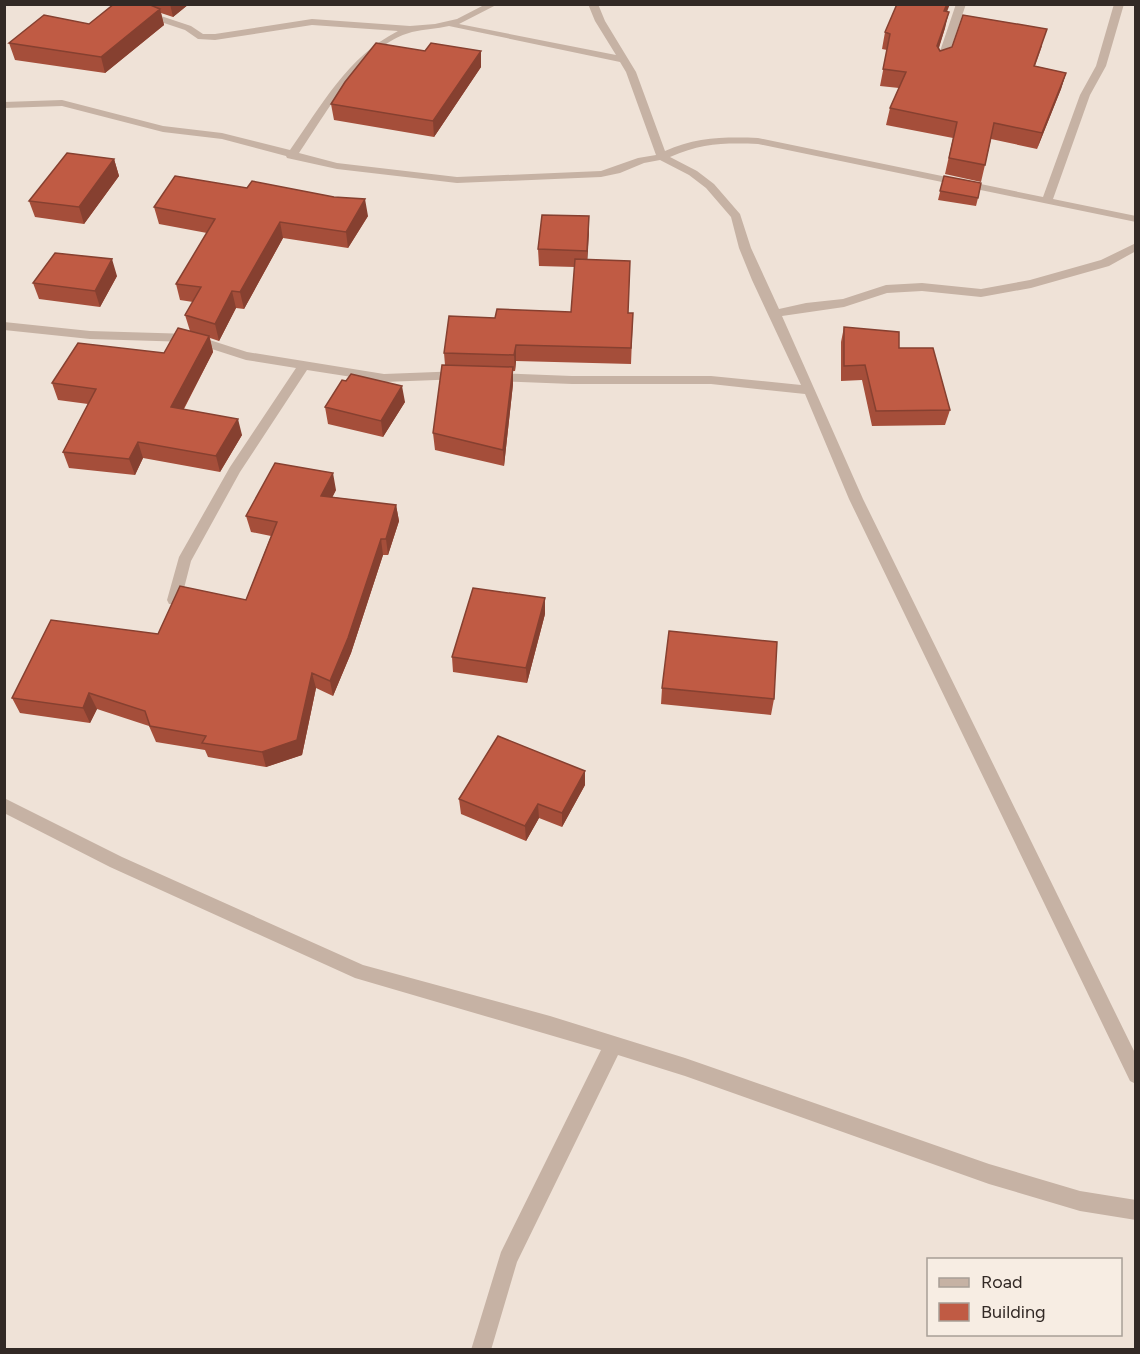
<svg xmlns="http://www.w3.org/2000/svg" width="1140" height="1354" viewBox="0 0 1140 1354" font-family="Figtree,sans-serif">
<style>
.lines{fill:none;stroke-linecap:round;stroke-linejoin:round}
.street{fill:#c6b2a4;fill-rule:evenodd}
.wall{fill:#a54e3a}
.shaded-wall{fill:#864030}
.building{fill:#c05b44;stroke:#864030;stroke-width:1.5}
</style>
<rect width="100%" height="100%" fill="#efe2d7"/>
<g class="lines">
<path class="street" d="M486 4H498L459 24 616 55 595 21 588 4H598L605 21 636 72 665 151C696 137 725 137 758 138L1043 197 1080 95 1096 66 1114 4H1124L1106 66 1090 95 1053 199 1136 216V222L758 144C724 143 702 143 670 157L697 171 714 184 740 214 751 248 779 309 806 303 843 299 886 285 922 283 981 289 1030 280 1101 260 1136 243V251L1109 266 1031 288 981 297 922 291 887 293 844 307 782 316 863 499 1136 1055V1084L1130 1081 849 499 805 394 711 384H572L495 381 489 377 495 373 572 376H711L801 385 752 280 739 248 731 217 706 188 689 175 660 160 644 163 620 173 601 177 457 183 337 169 287 158 286 156 222 139 163 132 62 106 4 108V102L62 100 163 126 222 133 290 150C322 105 347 57 398 31L312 25 215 40 198 39 185 30 140 15V11H146L191 26 203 34H215L312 19 410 26 435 24 457 19ZM449 26 620 62 626 72 656 155 638 158 601 171 457 177 337 163 299 153C327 113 362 45 412 32 424 29 437 29 449 26Z
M956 4H966L946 63 937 65 936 63Z
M4 322 90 331 191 334 247 352 384 374 462 371 468 375 462 379 384 382 307 370 240 472 191 561 181 600 179 604H169L167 600 179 557 230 467 296 368 246 360 190 342 90 339 4 330Z
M4 798 122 857 363 965 550 1016 685 1058 989 1164 1080 1191 1136 1200V1220L1080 1211 989 1184 685 1076 618 1055 517 1262 491 1350H471L501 1252 601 1050 355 978 110 867 4 813Z"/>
</g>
<path class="wall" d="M114 4H189L173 17 161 13 164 25 105 73 15 60 9 43 89 24Z
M947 12 945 28 939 48 940 51 1042 46 1035 66 1066 73 1061 89 1037 149 991 139 981 182 945 174 953 138 886 125 890 108 899 88 880 86 887 50 882 49 885 32Z
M425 51 481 67 434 137 334 120 331 104Z
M114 159 119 176 84 224 35 217 29 201Z
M944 176 978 198 976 206 938 200Z
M154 207 368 216 348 248 283 238 244 309 236 308 219 341 210 338 213 352 184 409 242 435 220 472 143 458 135 475 69 468 63 452 88 404 58 400 52 383 164 353 190 331 185 315 193 302 180 300 176 284 207 233 159 224Z
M589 216 587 260 628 313H633L631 364 516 361 515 371H513V384L504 466 435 450 433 433 445 365 444 353 495 318 571 312 575 267 539 266 538 249Z
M117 276 100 307 39 299 33 283Z
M844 327 899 348 950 410 945 425 872 426 862 380 841 381V342Z
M346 381 405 402 383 437 328 424 325 407Z
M336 490 332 497 396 505 399 521 388 555H383L351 653 333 696 316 688 302 755 266 767 208 757 205 750 156 742 149 726 97 709 90 723 20 713 12 698 158 634 246 600 271 536 251 532 246 516Z
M545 614 527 683 453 672 452 657Z
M662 688 774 699 771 715 661 704Z
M585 785 562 827 539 818 526 841 461 814 459 799Z"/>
<path class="shaded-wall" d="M170 4H189L173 17Z
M947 4H950L941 27 944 11Z
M160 9 164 25 105 73 101 57Z
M949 12 945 28 934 62 937 46Z
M481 51V67L434 137 433 121Z
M1066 73 1061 89 1037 149 1042 133Z
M114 159 119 176 84 224 79 207Z
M365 199 368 216 348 248 346 232Z
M589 216V233L587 267V251Z
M280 222 283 238 244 309 240 292Z
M112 259 117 276 100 307 95 291Z
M232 291 236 308 219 341 215 324Z
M209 336 213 352 176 423 171 407Z
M516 345V361L515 371 514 355Z
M513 367V384L504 466 503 450Z
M402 386 405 402 383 437 381 421Z
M238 419 242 435 220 472 216 456Z
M138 442 143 458 135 475 129 459Z
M333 473 336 490 325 512 321 496Z
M396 505 399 521 388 555 386 539Z
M381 539 383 555 351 653 333 696 330 681Z
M545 598V614L527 683 526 668Z
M312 673 316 688 302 755 266 767 262 752Z
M89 693 97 709 90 723 83 708Z
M585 771V785L562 827V813Z
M538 804 539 818 526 841 525 826Z"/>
<path class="building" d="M114 4H148L160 9 101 57 9 43 44 15 89 24Z
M897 4H947L944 11 949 12 937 46 940 51 952 47 963 15 1047 29 1034 66 1066 73 1042 133 994 123 985 165 949 158 957 122 890 108 906 72 883 69 890 34 885 32Z
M376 43 425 51 431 43 481 51 433 121 331 104 345 82Z
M67 153 114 159 79 207 29 201Z
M175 176 247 188 252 181 334 197 365 199 346 232 280 222 240 292 232 291 215 324 185 315 201 287 176 284 215 219 154 207Z
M944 176 981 183 978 198 940 191Z
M542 215 589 216 587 251 538 249Z
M55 253 112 259 95 291 33 283Z
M575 259 630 261 628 313H633L631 348 516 345 514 355 444 353 449 316 495 318 497 309 571 312Z
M844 327 899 332V348H933L950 410 876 411 865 365 844 366Z
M178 328 209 336 171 407 238 419 216 456 138 442 129 459 63 452 96 389 52 383 78 343 164 353Z
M442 365 513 367 503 450 433 433Z
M351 374 402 386 381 421 325 407 342 380 346 381Z
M275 463 333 473 321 496 396 505 386 539H381L348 638 330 681 312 673 297 740 262 752 202 743 206 736 150 726 145 711 89 693 83 708 12 698 51 620 158 634 180 586 246 600 277 522 246 516Z
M473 588 545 598 526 668 452 657Z
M669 631 777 642 774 699 662 688Z
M498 736 585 771 562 813 538 804 525 826 459 799Z"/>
<rect width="1140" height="1354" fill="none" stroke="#322925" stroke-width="12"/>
<rect x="927" y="1258" width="195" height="78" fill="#f7ede3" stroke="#a89f97" stroke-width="1.5"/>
<rect x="939" y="1278" width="30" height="9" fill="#c6b2a4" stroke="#a89f97" stroke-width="1.5"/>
<text x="981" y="1288" font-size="18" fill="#322925">Road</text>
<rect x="939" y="1303" width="30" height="18" fill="#c05b44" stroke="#a89f97" stroke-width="1.5"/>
<text x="981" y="1318" font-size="18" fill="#322925">Building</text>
</svg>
